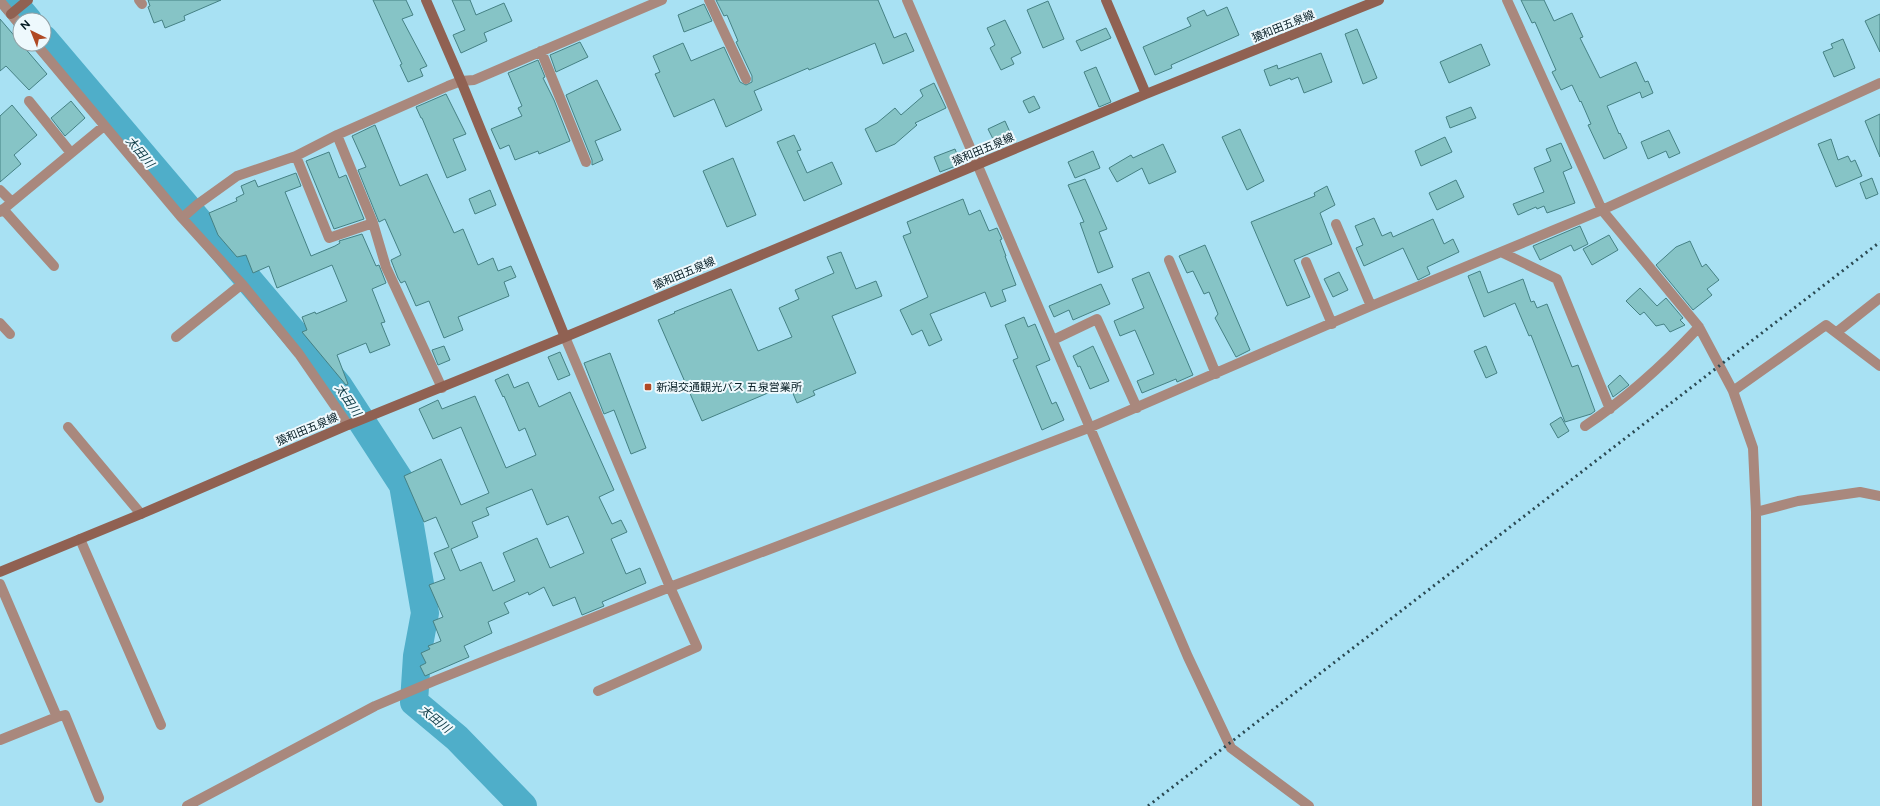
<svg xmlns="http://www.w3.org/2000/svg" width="1880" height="806" viewBox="0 0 1880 806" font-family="Figtree,'Noto Sans JP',sans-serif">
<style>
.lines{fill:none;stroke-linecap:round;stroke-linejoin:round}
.river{stroke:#4faec9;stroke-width:28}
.building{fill:#86c4c6;stroke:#458184;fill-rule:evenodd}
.street{stroke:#a9887d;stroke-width:10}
.secondary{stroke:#906152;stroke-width:10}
.rail{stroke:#2a4952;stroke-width:3;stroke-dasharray:2 4;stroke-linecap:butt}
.poi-dot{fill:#b04924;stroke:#eef9fd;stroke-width:1.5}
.labels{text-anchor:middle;stroke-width:4;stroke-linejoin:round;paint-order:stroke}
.street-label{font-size:11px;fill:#041b22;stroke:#eef9fd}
.poi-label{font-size:11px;fill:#041b22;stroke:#eef9fd;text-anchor:start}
.water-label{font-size:12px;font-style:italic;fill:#0c3944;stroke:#eef9fd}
</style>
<rect width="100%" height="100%" fill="#a8e1f3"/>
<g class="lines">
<path class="river" d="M11 0 28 20
M44 39 338 385 403 485 425 613 417 656 414 702 457 738 523 806"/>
</g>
<path class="building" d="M148 0H221L184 16 185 20 165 28 162 20 154 23 148 7 150 6Z
M373 0H406L413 15 402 19 427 66 420 69 423 76 408 82 400 65 402 64Z
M452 0H470L476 15 504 3 512 21 484 33 487 41 461 53 453 35 465 30Z
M716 0H878L894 38 906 33 914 51 883 64 875 43 809 70 808 68 754 91 762 110 726 127 714 99 674 117 655 74 660 72 653 56 683 43 691 61 724 47 740 82 746 85 752 82V76L736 42 738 41 727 15 724 16Z
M1521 0H1544L1554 21 1572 13 1583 37 1580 38 1600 78 1636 62 1645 82 1648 81 1653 93 1642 98 1640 92 1607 106 1619 134 1620 133 1627 148 1604 159 1588 125 1591 124 1581 101 1580 102 1572 85 1561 90 1552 72 1556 70 1535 22 1532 23Z
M1048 1 1064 39 1043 48 1027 10Z
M704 4 712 21 684 32 678 15Z
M1227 7 1239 35 1171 65 1172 68 1155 75 1143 47 1191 26 1187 18 1204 10 1207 16Z
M1880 14V52L1865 21Z
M0 19 47 74 29 90 6 66 0 71Z
M1005 20 1021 53 1011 58 1014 64 1001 70 990 48 995 45 987 28Z
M1106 28 1111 38 1081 51 1076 41Z
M1357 29 1377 78 1363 84 1345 34Z
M1843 39 1855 68 1834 77 1823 52 1833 48 1831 44Z
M580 42 588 57 556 72 550 55Z
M1481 44 1490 65 1449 83 1440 62Z
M1321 53 1332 82 1304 93 1298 77 1291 80 1290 78 1270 86 1264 70 1277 65 1278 69Z
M538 60 545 77 543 78 554 100 570 141 539 154 538 151 515 160 509 145 500 149 491 129 522 116 518 108 522 106 508 73Z
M1096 67 1111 102 1099 107 1084 72Z
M597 80 621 130 595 141 603 160 592 165V160L566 95Z
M934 83 946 108 915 123 917 125 895 144 876 152 865 129 877 123 895 108 901 115 923 96 920 90Z
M446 94 466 134 453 139 466 170 447 178 422 118H421L416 107Z
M1034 96 1040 108 1029 113 1023 101Z
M71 101 85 118 65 136 51 118Z
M12 105 37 135 14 155 21 164 0 182V116Z
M1471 107 1476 118 1450 128 1446 117Z
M1880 114V157L1865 121Z
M1005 121 1013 139 997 147 988 129Z
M375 125 400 186 427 174 454 233 463 229 478 265 493 258 498 271 511 266 516 277 504 282 509 296 458 317 463 330 444 338 429 301 416 306 405 281 401 283 398 278 391 260 401 255 385 219 379 222 358 170 366 167 352 136Z
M1240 129 1264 181 1247 190 1222 137Z
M1669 130 1680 153 1669 158 1666 151 1648 159 1641 142Z
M794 135 801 150 797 151 807 173 832 162 842 184 804 201 777 142Z
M1445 137 1452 152 1421 166 1415 151Z
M1831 139 1838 160 1848 156 1851 162 1855 160 1862 176 1836 187 1818 144Z
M1561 143 1572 168 1563 172 1575 203 1547 213 1544 206 1537 209 1536 207 1518 215 1513 204 1544 192 1534 168 1551 161 1546 149Z
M1163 144 1176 172 1149 184 1142 168 1117 182 1109 168 1131 155 1133 158Z
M955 149 961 164 940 172 934 157Z
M1093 151 1100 168 1075 178 1068 162Z
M329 152 339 178 346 175 364 219 334 229 306 161Z
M733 158 756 215 727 227 703 171Z
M296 173 301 186 285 192 311 256 335 246 340 243 339 241 362 234 376 266 379 265 386 283 372 289 385 322 381 323 390 345 370 353 366 343 337 355 348 384 346 385 302 332 307 330 302 317 315 312 316 314 347 301 332 265 277 288 269 266 253 273 246 255 237 257 218 235 209 213 237 201 236 198 244 194 241 186 255 180 258 187Z
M1872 178 1878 194 1866 199 1860 183Z
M1085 179 1107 229 1099 232 1113 267 1098 273 1080 223 1084 222 1068 185Z
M1456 180 1464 197 1437 210 1429 193Z
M1327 186 1335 205 1320 213 1332 244 1294 260 1310 297 1287 306 1251 222 1315 196 1314 193Z
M490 190 496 205 475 214 469 199Z
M963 199 969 215 980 210 989 231 997 228 1002 239 1000 240 1006 256H1005L1016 285 1002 290 1006 301 991 307 985 292 930 314 942 340 929 346 922 330 912 335 900 310 928 297 903 236 911 233 907 222Z
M1374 218 1382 236 1391 232 1393 237 1433 219 1444 244 1453 239 1459 252 1427 267 1430 274 1418 280 1403 248 1364 266 1356 248 1363 245 1355 226Z
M1580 226 1588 244 1574 251 1571 245 1540 260 1533 246Z
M1609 235 1618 250 1592 265 1583 249Z
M1690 241 1702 267 1706 264 1719 280 1707 289 1712 295 1693 310 1656 265 1676 247Z
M1205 245 1250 350 1236 357 1215 318 1218 314 1209 292 1204 294 1193 271 1187 273 1179 256Z
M841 252 856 289 876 281 882 296 832 316 856 373 813 391 815 395 797 403 789 384 702 421 658 320 675 313 674 312 731 289 758 351 792 337 779 308 799 299 795 290 834 273 827 257Z
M1480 271 1488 293 1523 279 1531 302 1534 301 1537 308 1547 304 1572 367 1578 365 1595 411 1591 414 1565 422 1531 335 1529 336 1515 303 1484 317 1468 276Z
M1149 272 1193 375 1177 382 1176 379 1142 393 1137 381 1154 374 1135 330 1120 336 1114 321 1144 308 1132 279Z
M1339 272 1348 290 1333 297 1324 279Z
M1101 284 1110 304 1073 320 1069 310 1054 317 1049 306Z
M1640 288 1657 306 1666 298 1683 318 1680 320 1685 325 1670 332 1664 324 1656 326 1644 312 1640 315 1626 301Z
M1024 317 1028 327 1035 324 1050 360 1036 366 1052 404 1056 402 1064 420 1042 430 1013 360 1018 358 1005 325Z
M444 346 450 360 438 365 432 350Z
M1093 346 1109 381 1090 389 1080 366 1078 367 1073 356Z
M1486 346 1497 373 1486 378 1474 351Z
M560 352 570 375 558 380 548 357Z
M610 353 646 448 631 454 614 410 604 414 584 363Z
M508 374 514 388 528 382 539 407 570 392 614 490 599 497 612 524 621 520 627 532 611 539 626 574 640 568 646 583 602 602 604 606 582 615 575 597 553 606 544 587 529 595 528 592 504 603 509 613 488 622 492 633 464 646 469 657 425 676 420 666 426 663 421 653 430 649 428 646 441 641 433 621 443 617 429 585 445 579 434 553 449 547 436 517 424 522 404 476 441 459 461 505 489 493 461 427 433 439 419 409 438 400 442 409 475 396 506 468 536 455 525 428 519 431 504 396 503 397 495 380ZM532 489 547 525 568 516 584 553 550 568 537 538 503 553 515 581 493 591 481 562 460 571 451 549 478 537 472 522 489 515 486 508Z
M1620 375 1629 385 1613 397 1608 386Z
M1561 417 1569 431 1558 438 1550 424Z"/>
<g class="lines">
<path class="street" d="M139 0 142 4
M709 0 746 79
M907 0 1188 657 1231 748 1309 806
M1507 0 1602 210 1699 327 1733 391 1753 448 1756 512 1757 806
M0 1 20 25
M36 44 182 218 242 284 299 354 348 425
M541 51 586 162
M29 101 71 153
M337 135 373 223 386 267 442 388
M296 156 329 238 373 223
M0 190 12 202
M3 209 54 266
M0 212 104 126
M182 218 198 204 237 176 296 156 337 135 448 86 461 81 474 80 662 0
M1336 224 1371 306
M1501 252 1557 279 1610 409
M1169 260 1216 374
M1306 262 1332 324
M0 323 10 334
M1837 332 1880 298
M176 337 242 284
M565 337 670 587 697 647 598 691
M1053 340 1097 319 1137 408
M1733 391 1826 325 1880 366
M1585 426C1627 398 1665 363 1699 327
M68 427 141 514
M1756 512 1798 501 1860 492 1880 496
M80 539 161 725
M0 584 57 717 0 740
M57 717 65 715 99 798
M187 806 375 706 434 681 670 587 1091 427 1371 306 1602 210 1880 83"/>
<path class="secondary" d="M426 0 461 81 565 337
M1106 0 1146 94
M11 14 28 0
M0 572 141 514 348 425 565 337 1146 94 1379 0"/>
<path class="rail" d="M1148 806 1880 242"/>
</g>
<rect class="poi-dot" x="644" y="383" width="8" height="8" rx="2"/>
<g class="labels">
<g class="street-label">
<text transform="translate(1283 26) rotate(-22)" y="4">猿和田五泉線</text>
<text transform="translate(983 149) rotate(-23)" y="4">猿和田五泉線</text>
<text transform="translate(684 273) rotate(-23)" y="4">猿和田五泉線</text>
<text transform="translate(307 429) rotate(-23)" y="4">猿和田五泉線</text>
</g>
<g class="poi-label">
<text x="656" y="391">新潟交通観光バス 五泉営業所</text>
</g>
<g class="water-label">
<text transform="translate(140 152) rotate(50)" y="4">太田川</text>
<text transform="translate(348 400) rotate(56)" y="4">太田川</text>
<text transform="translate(435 719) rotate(39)" y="4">太田川</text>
</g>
</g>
<g transform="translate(32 32) rotate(317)"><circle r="19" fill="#eef9fd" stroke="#90a0a5"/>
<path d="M0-3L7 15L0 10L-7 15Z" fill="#b04924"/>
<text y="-6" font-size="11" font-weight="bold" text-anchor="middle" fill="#041b22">N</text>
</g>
</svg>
